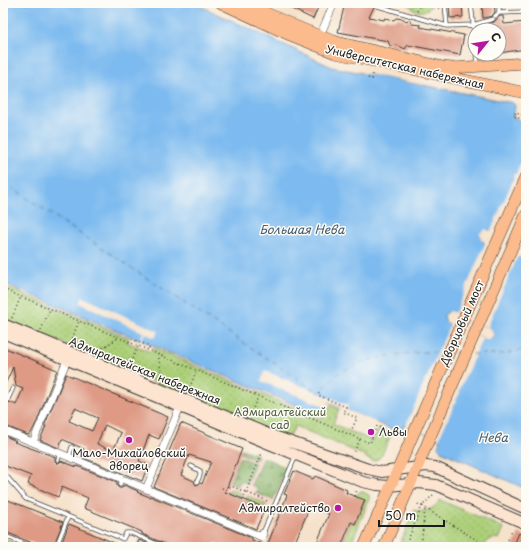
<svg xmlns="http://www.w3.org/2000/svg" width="529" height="550" viewBox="0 0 529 550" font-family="'Playpen Sans',sans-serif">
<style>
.built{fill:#f5d3c2}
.grass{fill:url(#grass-tufts);stroke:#64764a}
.forest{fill:url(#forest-firs);stroke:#526742}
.park{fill:url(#park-dots);stroke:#64764a}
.water{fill:#7bbaef;stroke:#4c6b86;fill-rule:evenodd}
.pier{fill:#f6e2ca;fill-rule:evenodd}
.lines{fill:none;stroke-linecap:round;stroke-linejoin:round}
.ferry{stroke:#425b70;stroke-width:1;stroke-dasharray:5 4;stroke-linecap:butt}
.building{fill:#de9a84;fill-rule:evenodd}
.service-casing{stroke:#3d3a36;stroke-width:5}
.minor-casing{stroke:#3d3a36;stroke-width:8}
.secondary-casing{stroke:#3d3a36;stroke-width:12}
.primary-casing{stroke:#3d3a36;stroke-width:12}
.path{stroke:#3d3a36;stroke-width:1.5;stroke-dasharray:1 3;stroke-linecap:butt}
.service{stroke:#fff;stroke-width:3.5}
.minor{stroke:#fff;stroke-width:7}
.secondary{stroke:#fde4d1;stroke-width:10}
.primary{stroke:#fbbb8d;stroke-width:11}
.poi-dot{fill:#b5179e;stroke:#fdfcf7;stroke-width:1.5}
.labels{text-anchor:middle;stroke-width:3;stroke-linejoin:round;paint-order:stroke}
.street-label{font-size:11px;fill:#1c1c1c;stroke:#fdfcf7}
.park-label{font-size:11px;fill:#4e5b3c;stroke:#fdfcf7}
.poi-label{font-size:11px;fill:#1c1c1c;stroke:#fdfcf7;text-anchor:start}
.water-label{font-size:12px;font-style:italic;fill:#425b70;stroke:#fdfcf7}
</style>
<defs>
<pattern id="grass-tufts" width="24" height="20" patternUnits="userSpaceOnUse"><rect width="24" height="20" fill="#accf78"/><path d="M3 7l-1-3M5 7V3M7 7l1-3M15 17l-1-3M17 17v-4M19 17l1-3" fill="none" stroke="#93b167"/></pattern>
<pattern id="forest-firs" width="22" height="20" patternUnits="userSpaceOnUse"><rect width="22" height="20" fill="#89b268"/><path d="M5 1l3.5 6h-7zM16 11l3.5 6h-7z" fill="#6f9055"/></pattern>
<pattern id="park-dots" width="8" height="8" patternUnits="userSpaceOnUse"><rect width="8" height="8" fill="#accf78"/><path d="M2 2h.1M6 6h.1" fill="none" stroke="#93b167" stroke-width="1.8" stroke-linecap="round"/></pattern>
</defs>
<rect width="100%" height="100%" fill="#fdfcf7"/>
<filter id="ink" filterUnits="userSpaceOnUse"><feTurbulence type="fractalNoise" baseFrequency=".025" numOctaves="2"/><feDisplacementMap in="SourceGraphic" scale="8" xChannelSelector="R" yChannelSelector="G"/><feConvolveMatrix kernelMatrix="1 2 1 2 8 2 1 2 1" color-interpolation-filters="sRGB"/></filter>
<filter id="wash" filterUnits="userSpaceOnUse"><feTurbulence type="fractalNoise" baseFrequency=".012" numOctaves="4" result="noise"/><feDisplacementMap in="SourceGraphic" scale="16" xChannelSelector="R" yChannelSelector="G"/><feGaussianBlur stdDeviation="0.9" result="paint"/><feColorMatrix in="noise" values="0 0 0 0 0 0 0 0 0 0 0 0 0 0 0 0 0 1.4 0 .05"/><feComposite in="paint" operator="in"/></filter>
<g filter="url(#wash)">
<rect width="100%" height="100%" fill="#f6e2ca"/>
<path class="built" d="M229 443 287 468 261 531 203 507Z"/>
<path class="grass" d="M230 489 242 494 241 498 227 492Z
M361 491 369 495V500L350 547H341L351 522 355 524 365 501 356 497 358 493Z
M247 496 266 504 265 508 246 500Z
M3 538 24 547H14L3 542Z"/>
<path class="forest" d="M242 449 258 455 256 460 240 453Z
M240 457 255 463 247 483 240 481 238 486 230 483Z
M263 457 287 468 273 500 256 493 258 488 251 485Z"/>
<path class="park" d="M408 3H433C427 14 414 14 408 3Z
M3 286 129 338 127 342 151 352 153 348 318 418 324 417 330 405 339 409 333 424 373 441 379 429 391 434 382 455 378 459 373 461 366 458V456L295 426 290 436 287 438 3 318Z
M440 500 504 528 499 539C491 537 486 540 483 547H399L414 510C424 513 434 510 440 500Z"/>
<path class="water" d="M3 3H194L332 67 513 103C518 107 512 112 513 117L526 124V178L514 173 526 183V247L524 246V244L490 230 489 231 485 230 480 235 484 243 518 258 519 257H526V489L441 451 438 446 440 440 405 424 401 431H396L328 402 323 414 319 415 3 283ZM448 312H454L492 329V338H484L446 322 444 316ZM426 377 459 392V396L426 381Z"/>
<path class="pier" d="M362 71 423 83V85L362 73Z
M526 150V238L523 244 526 249 491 232H484L482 234 483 239 487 242 518 255H526V257L523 258 519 257 517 258 488 325 489 328 492 329 493 336 488 340 484 338 482 339 459 391 460 392 459 396H458L439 439 406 425 425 381H424L426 377H427L450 325 449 323 446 322 445 315 450 311 454 312 456 311 485 244 484 241 481 240 480 233 486 229 489 231 491 230 514 178 513 177 514 173 516 174ZM451 313 456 314 487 327 490 330 491 335 487 337H482L451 323 446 317 447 315Z
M83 297 158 331 155 338 145 333 141 341 150 344 149 346 132 339V337L140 340 143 332 80 303Z
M265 371 348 405 347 410 376 422 375 424 341 410 342 408 329 402 326 407 261 381Z"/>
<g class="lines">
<path class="ferry" d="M3 182 319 393 338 373 364 361 392 355 424 352 443 353
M454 353H461
M472 354C492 354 507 356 526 348"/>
</g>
<g id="blocks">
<path class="building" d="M279 3H320L313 19Z
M346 3H376L369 17 384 20 385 18 394 20 396 18 404 19V21L410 20 412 24 421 25 420 27 464 35 460 55 408 45 405 49 397 45 390 46 388 41 338 32 344 7Z
M449 3H462L463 17 450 18Z
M482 3H494L495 12 492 16 483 18Z
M500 16H503L504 24 526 22V49L499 53V30H485L484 25 494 22Z
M3 347 57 370 37 421 31 433 28 435 3 425V400L6 404 10 402 16 405 23 389 16 386 13 367 3 389Z
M66 374 168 417 159 439 149 435 139 461 148 465 142 481 81 457 84 449 62 439 59 448 40 440 46 426 45 427V424ZM75 408 98 418 92 431 69 421ZM105 425 121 433 113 451 97 444Z
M181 423 242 449 225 492 265 508 256 529 154 487ZM189 455 211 462 202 484 200 483 196 485 194 481 181 475Z
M3 435 16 441 14 442 55 457V461L57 463H59L61 461 77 467V466L117 482V486L119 488H122L124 485 138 491 137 492 150 497V496L252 538V540L267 546 287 495 284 494 294 471 313 479 315 476 347 490 346 493 365 500 355 524 351 522 341 547H315L329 514 310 506 293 547H225L215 543 214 547H167L165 544 142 534V532L84 508 88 498 62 487 58 497 28 484 31 476 3 465Z
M3 498 63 522 53 547H42L3 531Z
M69 524 124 547H60Z
M519 533 526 537V547H513Z
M139 540 156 547H136Z"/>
</g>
</g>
<g filter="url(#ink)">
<use href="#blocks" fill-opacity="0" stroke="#3d3a36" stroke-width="1"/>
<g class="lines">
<defs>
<path id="service" d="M445 3 447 26
M471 3 475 41
M499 3V13
M378 6 447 26 473 25 493 19
M495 16 499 13 526 12
M477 54 478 64
M7 401 13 388
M69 457 72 447
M58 460 60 453
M191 466 200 471V475L197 482
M3 475 6 476 26 499 123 539 126 533H131L164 547
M120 485 122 479
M263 533 296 455
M3 535 32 547
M3 546 6 547
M56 547 68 517"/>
<path id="minor" d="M319 38 334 3
M42 420 67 360
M3 430 120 478
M33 442 40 425
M125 480 262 537 263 533
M146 489 180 407"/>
<path id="secondary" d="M3 324 271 435 368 469 382 472 426 466 435 467 526 509
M3 333 269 444 363 482 377 485 389 486 419 483 436 485 526 524"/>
<path id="primary" d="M221 3 290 35 335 53 526 93
M245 3C275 17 305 32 337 42L443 67 453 68 526 63
M364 547 526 176
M384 547 430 437 526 215"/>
</defs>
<use href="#service" class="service-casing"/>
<use href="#minor" class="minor-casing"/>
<use href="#secondary" class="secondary-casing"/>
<use href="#primary" class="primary-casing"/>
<path class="path" d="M432 3 440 9
M417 11 420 3
M368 78 372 79 373 72
M526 116 516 112 514 116 526 121
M3 289 360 439 353 454
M12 318 21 296
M41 330 50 309
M71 342 79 321
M129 342 132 339 149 346V350
M96 352 118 338
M158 354 163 381
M129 366 138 346
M188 391 197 370
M319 393 318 395 346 407 343 412 357 418 352 429
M250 415 258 397
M360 439 370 443 377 426 393 433
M222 488 226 489 231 486 270 502
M433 495 422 506 488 547
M355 496 357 489
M243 500 262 453
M405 547 422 506 415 503
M421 547 425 508
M505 547 512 530"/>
<use href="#service" class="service"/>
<use href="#minor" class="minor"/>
<use href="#secondary" class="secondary"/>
<use href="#primary" class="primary"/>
</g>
</g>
<g class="poi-dot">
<circle cx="371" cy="432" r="4"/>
<circle cx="129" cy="440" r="4"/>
<circle cx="338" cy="508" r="4"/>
</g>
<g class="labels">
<g class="street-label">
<text transform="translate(405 67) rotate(13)" y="4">Университетская набережная</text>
<text transform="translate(462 323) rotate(-66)" y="4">Дворцовый мост</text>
<text transform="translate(145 371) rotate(22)" y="4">Адмиралтейская набережная</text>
</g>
<g class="park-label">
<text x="280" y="416">Адмиралтейский<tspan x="280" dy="13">сад</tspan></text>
</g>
<g class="poi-label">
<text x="379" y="436">Львы</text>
<text x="129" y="457" text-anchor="middle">Мало-Михайловский<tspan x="129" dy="13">дворец</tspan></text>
<text x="330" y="512" text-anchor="end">Адмиралтейство</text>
</g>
<g class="water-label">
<text x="302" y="234">Большая Нева</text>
<text x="493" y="442">Нева</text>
</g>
</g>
<rect width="529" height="550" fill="none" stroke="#fdfcf7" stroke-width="16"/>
<g transform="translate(487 42) rotate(60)"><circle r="19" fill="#fdfcf7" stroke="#a3a29f"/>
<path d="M0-3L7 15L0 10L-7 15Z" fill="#b5179e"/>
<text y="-6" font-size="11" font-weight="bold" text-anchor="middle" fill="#1c1c1c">С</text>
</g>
<path d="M379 520v6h65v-6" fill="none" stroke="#1c1c1c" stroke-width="2"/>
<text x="385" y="520" font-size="12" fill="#1c1c1c" stroke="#fdfcf7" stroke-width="3" paint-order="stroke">50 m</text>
</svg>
